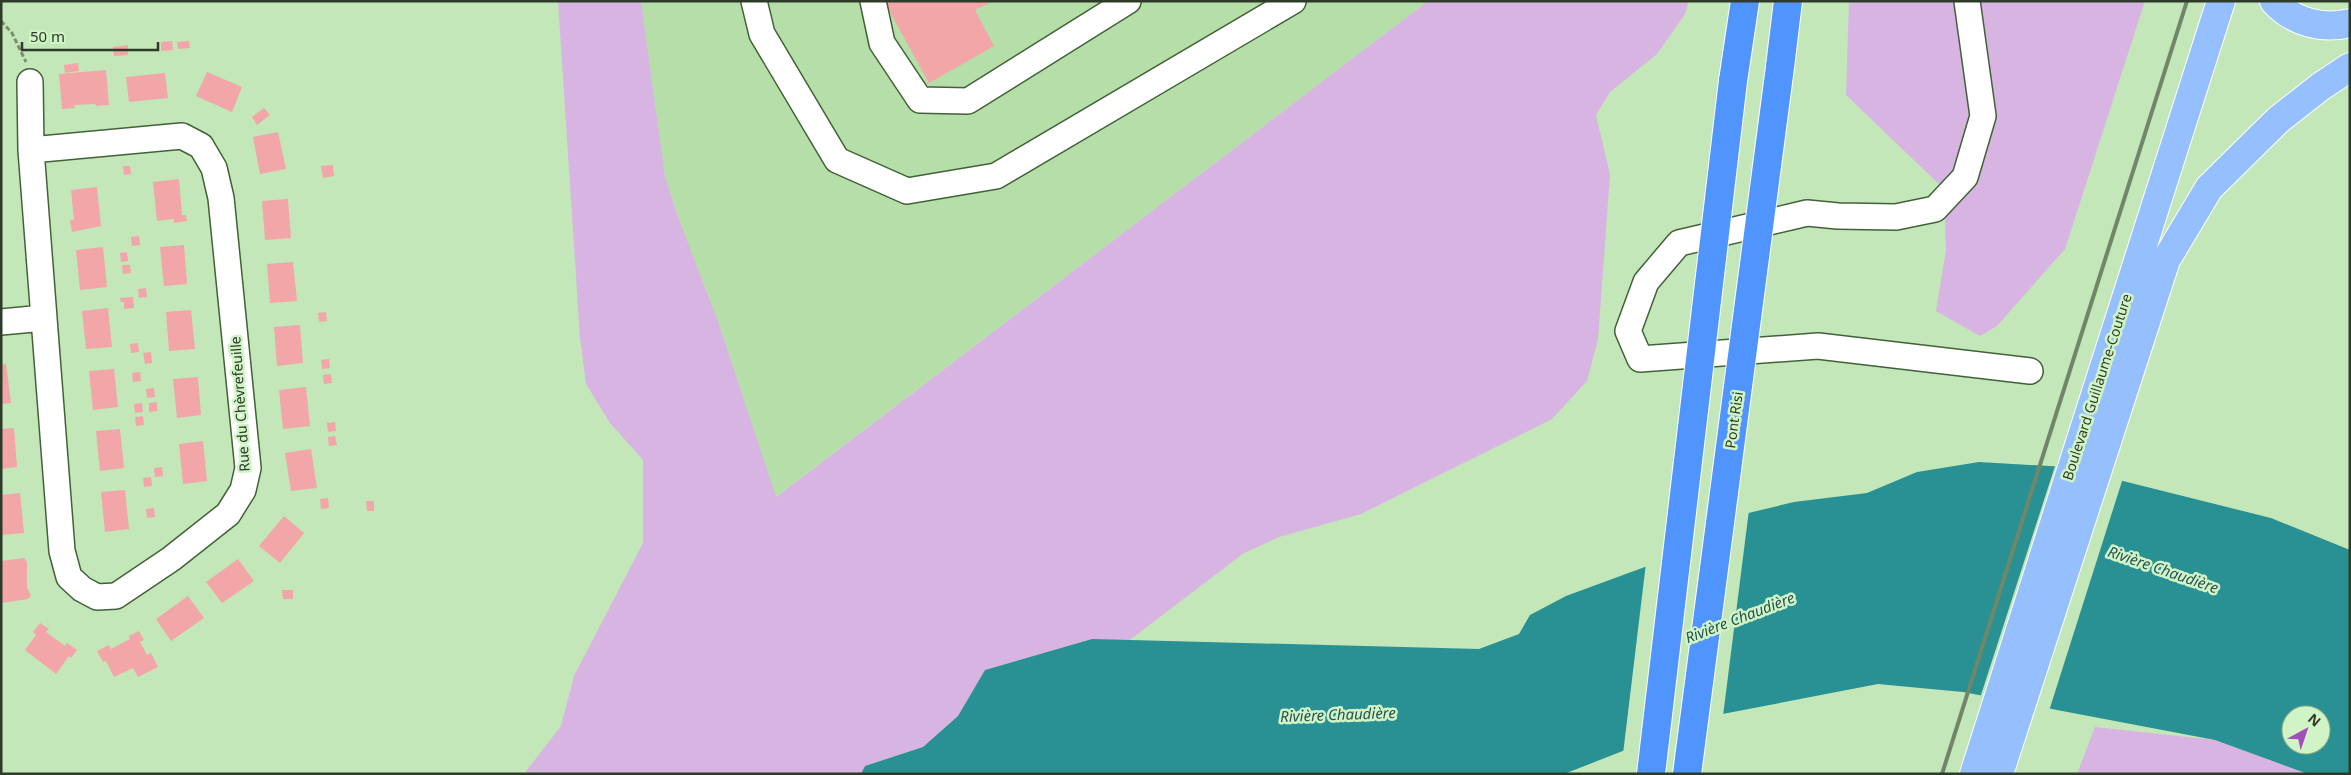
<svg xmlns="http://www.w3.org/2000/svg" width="2351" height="775" viewBox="0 0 2351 775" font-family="'Noto Sans',sans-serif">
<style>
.built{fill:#b6dea9}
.green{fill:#d8b4e3}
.water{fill:#299094;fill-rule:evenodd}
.pier{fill:#c3e7b8}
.building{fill:#f2a6a7}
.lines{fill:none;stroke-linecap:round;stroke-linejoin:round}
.minor-casing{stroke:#436139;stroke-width:28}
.major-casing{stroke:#fff;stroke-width:30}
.highway-casing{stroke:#fff;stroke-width:30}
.path{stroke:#789170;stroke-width:3;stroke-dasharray:5 2.5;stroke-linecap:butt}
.minor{stroke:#fff;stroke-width:25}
.major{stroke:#96bffe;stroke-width:28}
.highway{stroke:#5095fd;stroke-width:28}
.rail{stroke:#6f8768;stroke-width:4}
.highway-bridge-casing{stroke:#fff;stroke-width:30;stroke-linecap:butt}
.highway-bridge{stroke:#5095fd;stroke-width:28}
.labels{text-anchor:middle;stroke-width:5;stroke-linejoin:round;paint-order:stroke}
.street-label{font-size:14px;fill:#2d3b28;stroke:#d0f4c5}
.water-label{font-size:15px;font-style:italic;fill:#275253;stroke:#d0f4c5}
</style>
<rect width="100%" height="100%" fill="#c3e7b8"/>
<path class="built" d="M641 1H1428L775 497 719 324 677 214 665 176Z"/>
<path class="green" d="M558 1H641L665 176 677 214 719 324 776 497 1428 1H1689L1685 14 1657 54 1610 92 1596 115 1610 175 1598 339 1587 381 1552 419 1361 514 1279 537 1244 553 1127 642 1092 639 985 670 958 716 923 747 865 766 861 774H524L561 726 574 676 643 543V460L610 423 586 384 580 338Z
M1849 1H2145L2065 249 1997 326 1980 336 1936 311 1946 250 1944 189 1846 95Z
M2095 727 2215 740 2308 774H2077Z"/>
<path class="water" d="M1979 462 2067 467 2271 518 2350 550V774H2308L2215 740 1963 692 1878 684 1712 716 1564 774H861L865 766 923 747 958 716 985 670 1092 639 1479 649 1519 634 1530 615 1566 596 1653 564 1732 517 1794 502 1867 493 1917 472ZM2291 715H2321V745H2291Z"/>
<path class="pier" d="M2056 463 2068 464 2123 478 2049 711 1980 698Z
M1749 510 1723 716 1712 718 1623 754 1646 563 1687 536 1731 515Z"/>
<path class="building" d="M884 1H993L975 10 994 46 929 83Z
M172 41 173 50 161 51V42Z
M189 41 190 48 178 49 177 42Z
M128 45V55L114 56 113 47Z
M78 63 79 71 65 73 64 65Z
M106 70 109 105 96 106 95 104 74 105 75 108 62 109 59 74Z
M207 72 242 87 232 112 196 96Z
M165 73 168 98 129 102 126 77Z
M264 108 270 115 257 125 252 117Z
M278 132 286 169 260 174 253 137Z
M333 165 334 176 323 178 321 166Z
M123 166H130L131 174 124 175Z
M179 179 182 215H186L187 221 174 223V219L157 221 153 182Z
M97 187 101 226 72 232 70 220H74L71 190Z
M288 199 291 238 265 240 262 201Z
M139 236 140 245 132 246 131 237Z
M184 245 187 284 164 286 160 247Z
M103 247 107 287 80 290 76 250Z
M127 252 128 261 121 262 120 253Z
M293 262 297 301 270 303 267 264Z
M122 265H130L131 273 123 274Z
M146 288 147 297 139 298 138 289Z
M133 297 134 308 124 309V302H121L120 298Z
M108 308 112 347 86 349 82 311Z
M191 310 195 349 169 351 166 312Z
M326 312 327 321 319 322 318 313Z
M300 325 303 363 277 366 274 327Z
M138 343 139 352 131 353 130 344Z
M151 352 152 363 145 364 143 353Z
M329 359 330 368 322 369 321 360Z
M6 364 11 403 1 404V365Z
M114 369 118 407 93 410 89 371Z
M140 372 141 381 133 382 132 373Z
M331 374 332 383 324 384 323 375Z
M198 377 201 415 177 418 173 379Z
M306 387 310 426 283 429 279 390Z
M154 388 155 397 147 398 146 389Z
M157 402V411L149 412V403Z
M142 403 143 412 135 413 134 404Z
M143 416 144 425 136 426 135 417Z
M335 422 336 431 328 432 327 423Z
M14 428 17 467 1 469V429Z
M120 429 124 468 100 471 96 431Z
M335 436 337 445 329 446 328 437Z
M203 441 207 481 183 484 179 444Z
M311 449 317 488 291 491 285 453Z
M162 467 163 476 155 477 154 468Z
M151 477 152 486 144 487 143 478Z
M125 490 129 529 105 532 101 492Z
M20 493 24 533 1 535V495Z
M328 498 329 508 321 509 320 499Z
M366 501H374V511H367Z
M154 508 155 517 147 518 146 509Z
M284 516 304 533 280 563 259 546Z
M24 558 27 562V587L31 596 28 599 1 603V561Z
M238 559 254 581 222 603 206 582Z
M282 590H293V599H283Z
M188 596 204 618 171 641 156 619Z
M40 623 49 629 46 632 65 646 67 643 77 650 71 658 69 656 56 674 25 650 36 635 33 632Z
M139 631 144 640 140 642 147 655 151 653 158 667 138 677 133 668 114 677 106 661 103 662 97 651 109 645 111 649 130 639 129 636Z"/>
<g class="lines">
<defs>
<path id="minor" d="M754 1 762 34 837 160 907 191 996 176 1293 1
M873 1 882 43 920 100 968 101 1128 1
M1967 1 1983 116 1965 177 1935 209 1896 217 1838 216 1807 213 1679 243 1646 282 1628 331 1640 359 1818 346 2030 371
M30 82 31 150 62 551 69 577 82 589 97 597 116 596 171 559 228 514 243 490 248 468 221 198 214 168 201 146 182 136 31 150
M1 322 44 318"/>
<path id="major" d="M2274 1C2293 22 2322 30 2350 23
M1974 774 2221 1
M1999 774 2166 260 2209 188 2278 120 2320 87 2350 67"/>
<path id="highway" d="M1780 67 1788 1
M1733 81 1745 1"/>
</defs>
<use href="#minor" class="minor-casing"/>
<use href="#major" class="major-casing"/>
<use href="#highway" class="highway-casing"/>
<path class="path" d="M1 21 12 33 26 62"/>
<use href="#minor" class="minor"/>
<use href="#major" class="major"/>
<use href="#highway" class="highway"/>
<path class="rail" d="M1942 774 2187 1"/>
<defs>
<path id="highway-bridge" d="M1651 774 1733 81
M1687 774 1780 67"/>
</defs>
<use href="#highway-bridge" class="highway-bridge-casing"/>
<use href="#highway-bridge" class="highway-bridge"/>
</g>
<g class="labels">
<g class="street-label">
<text transform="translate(2097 387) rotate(-72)" y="5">Boulevard Guillaume-Couture</text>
<text transform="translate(240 404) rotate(-94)" y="5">Rue du Chèvrefeuille</text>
<text transform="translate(1734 420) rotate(-82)" y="5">Pont Risi</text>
</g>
<g class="water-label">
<text transform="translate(2163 570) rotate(19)" y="5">Rivière Chaudière</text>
<text transform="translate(1740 618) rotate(-21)" y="5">Rivière Chaudière</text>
<text transform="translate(1338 715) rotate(-2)" y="5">Rivière Chaudière</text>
</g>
</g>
<rect width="2351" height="775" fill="none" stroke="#2d3b28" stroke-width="5"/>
<g transform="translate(2306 730) rotate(40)"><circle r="24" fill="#d0f4c5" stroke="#8faa86"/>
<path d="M0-4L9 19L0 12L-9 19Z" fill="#a34ebc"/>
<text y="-8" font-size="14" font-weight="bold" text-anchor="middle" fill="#2d3b28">N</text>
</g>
<path d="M22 42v8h136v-8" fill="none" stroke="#2d3b28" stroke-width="2.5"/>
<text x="30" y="42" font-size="15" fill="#2d3b28" stroke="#d0f4c5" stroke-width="4" paint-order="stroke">50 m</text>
</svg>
